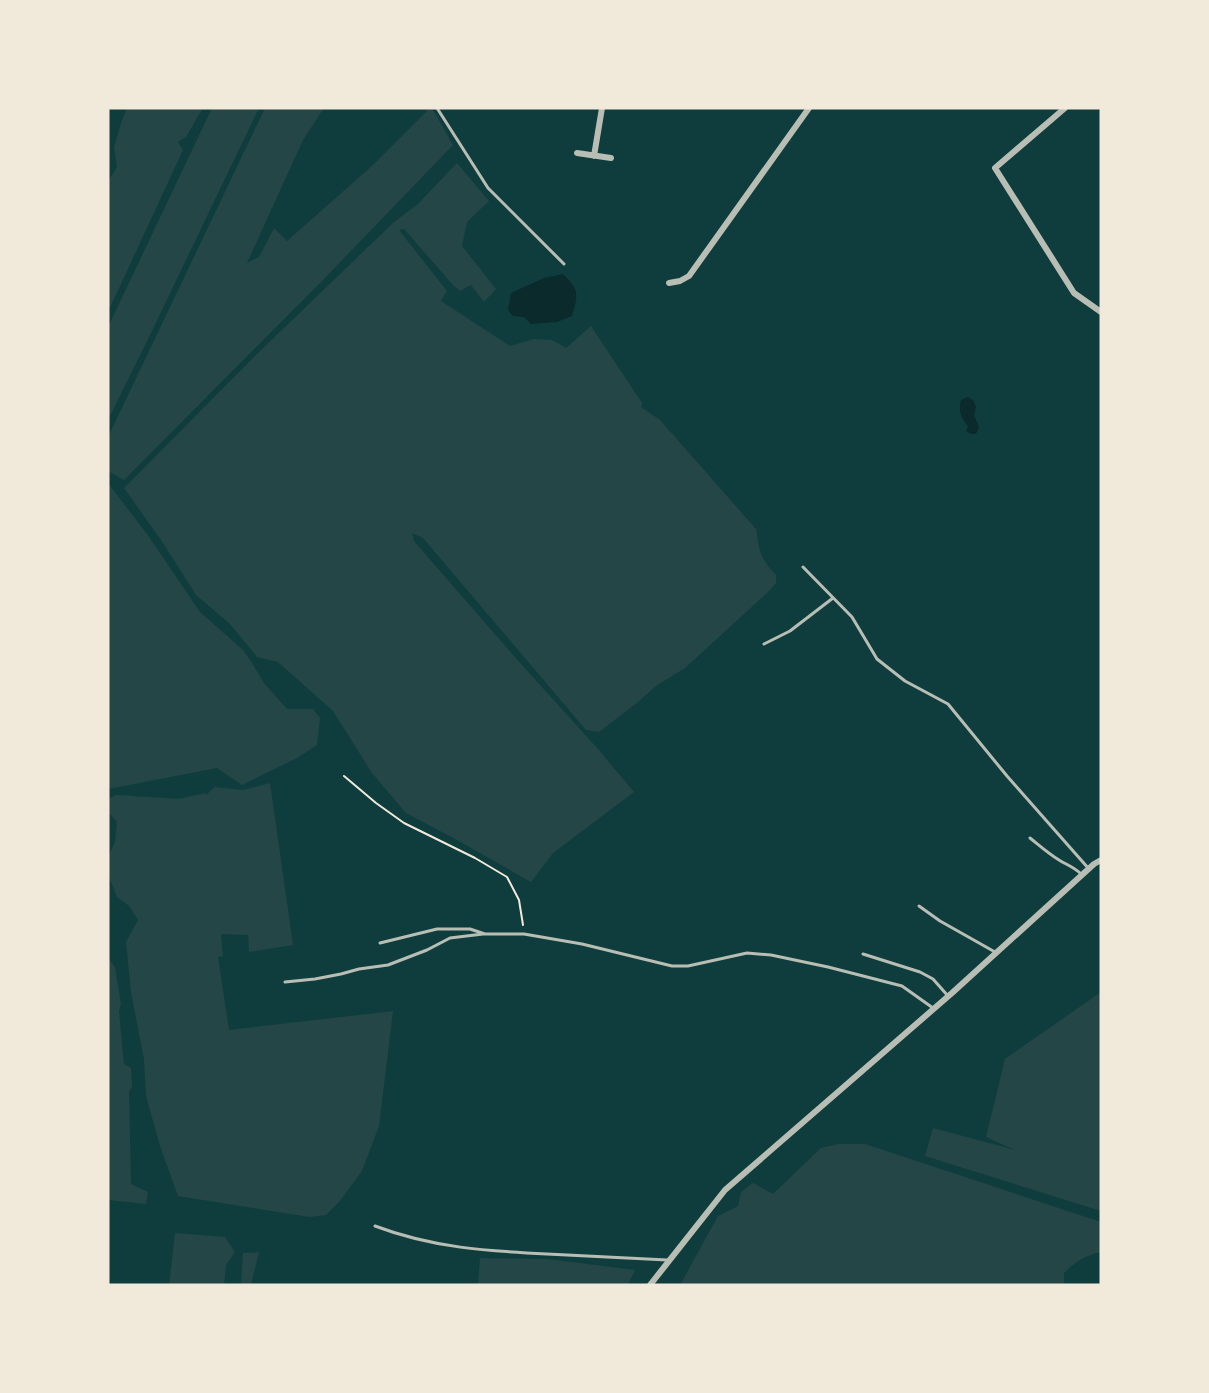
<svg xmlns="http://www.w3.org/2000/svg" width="1209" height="1393" viewBox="0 0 1209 1393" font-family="Cabin,sans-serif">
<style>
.green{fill:#244646}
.water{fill:#0a2a2b}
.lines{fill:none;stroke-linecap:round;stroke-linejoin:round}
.path{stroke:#f1e9da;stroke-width:2}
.service{stroke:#b8beb3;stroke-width:3}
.minor{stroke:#b8beb3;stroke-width:6}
</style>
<rect width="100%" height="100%" fill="#0f3d3e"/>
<path class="green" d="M127 108H203L186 137 178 142 183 150 108 312V181L117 167 114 147 122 120Z
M212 108H259L150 335 108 420V327Z
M265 108H324L303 140 247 263 259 257 274 228 287 241 373 165 430 108H432L453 145 323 280 124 480 108 471V437Z
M457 163 489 201 467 222 462 246 496 289 484 302 471 285 460 291 452 284 404 229 399 230 447 291 441 301 510 346 534 339 552 340 566 348 591 326 642 403 641 407 660 420 756 529C760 552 759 557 776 575V583L768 592 685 668 656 686 638 702 599 732 586 730 423 538 412 533 414 541 513 655 598 749 634 792 553 853 531 882 457 840 406 813 372 773 333 711 278 662 257 657 230 624 196 595 163 543 124 488 258 353 393 223 418 204Z
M108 483 147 534 200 612 243 650 252 663 264 683 287 709H313L320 718 317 745 297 758 242 785 217 768 108 789Z
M270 783 293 945 249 952 248 935 221 934 223 956 218 957 229 1030 393 1011 379 1126 362 1171 339 1202 326 1215 309 1217 178 1196 160 1146 146 1096 144 1059 131 992 126 942 138 920 129 906 117 897 109 877 108 857 115 842 117 822 108 812V799L117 795 179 799 205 793 206 795 215 787 243 790Z
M108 957 115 967 121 1004 119 1011 124 1064 131 1068 132 1087 129 1092 131 1184 148 1192 146 1204 108 1200Z
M1101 992V1211L925 1156 933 1128 1015 1150 986 1137 1005 1059Z
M839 1144H865L1101 1222V1252C1084 1256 1076 1261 1064 1273V1285H680L718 1216 738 1206 741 1192 753 1183 773 1194 821 1148Z
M175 1233 225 1237 235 1252 226 1265 224 1285H169Z
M259 1252 251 1285H241L243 1253Z
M480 1258 548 1259 635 1270 628 1285H478Z"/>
<path class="water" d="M563 274C580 290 578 295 572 316L557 322 531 324 524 317 513 316 508 310 511 293 544 278Z
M968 397 973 400 976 407 974 415 979 427 976 434H971L966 431 968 426C961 418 958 411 961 400Z"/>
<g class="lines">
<path class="path" d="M344 776 376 803 404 823 475 858 507 877 519 900 523 925"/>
<path class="service" d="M437 108 488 188 564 264
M803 567 852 617 877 659 905 681 948 704 1007 776 1089 869
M764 644 790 631 833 598
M1030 838C1040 846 1049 854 1059 860 1067 865 1074 867 1081 874
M919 906 940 921 995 952
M380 943 437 929H470L485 934H524L582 944 672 966H688L747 953 771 955 828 967 902 986 933 1008
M863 954 920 972 933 979 948 996
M285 982 315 979 341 974 359 969 388 965 427 950 450 938 483 934
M375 1226C433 1248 487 1251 547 1254 587 1256 627 1258 667 1260"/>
<path class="minor" d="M1065 108 995 168 1074 293 1101 312
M577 153 611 158
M594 156 602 108
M669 283 680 281 689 276 809 108
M650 1285 725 1190 952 993 1094 864 1101 860"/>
</g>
<rect width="1209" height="1393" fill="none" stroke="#f1e9da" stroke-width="219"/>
</svg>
